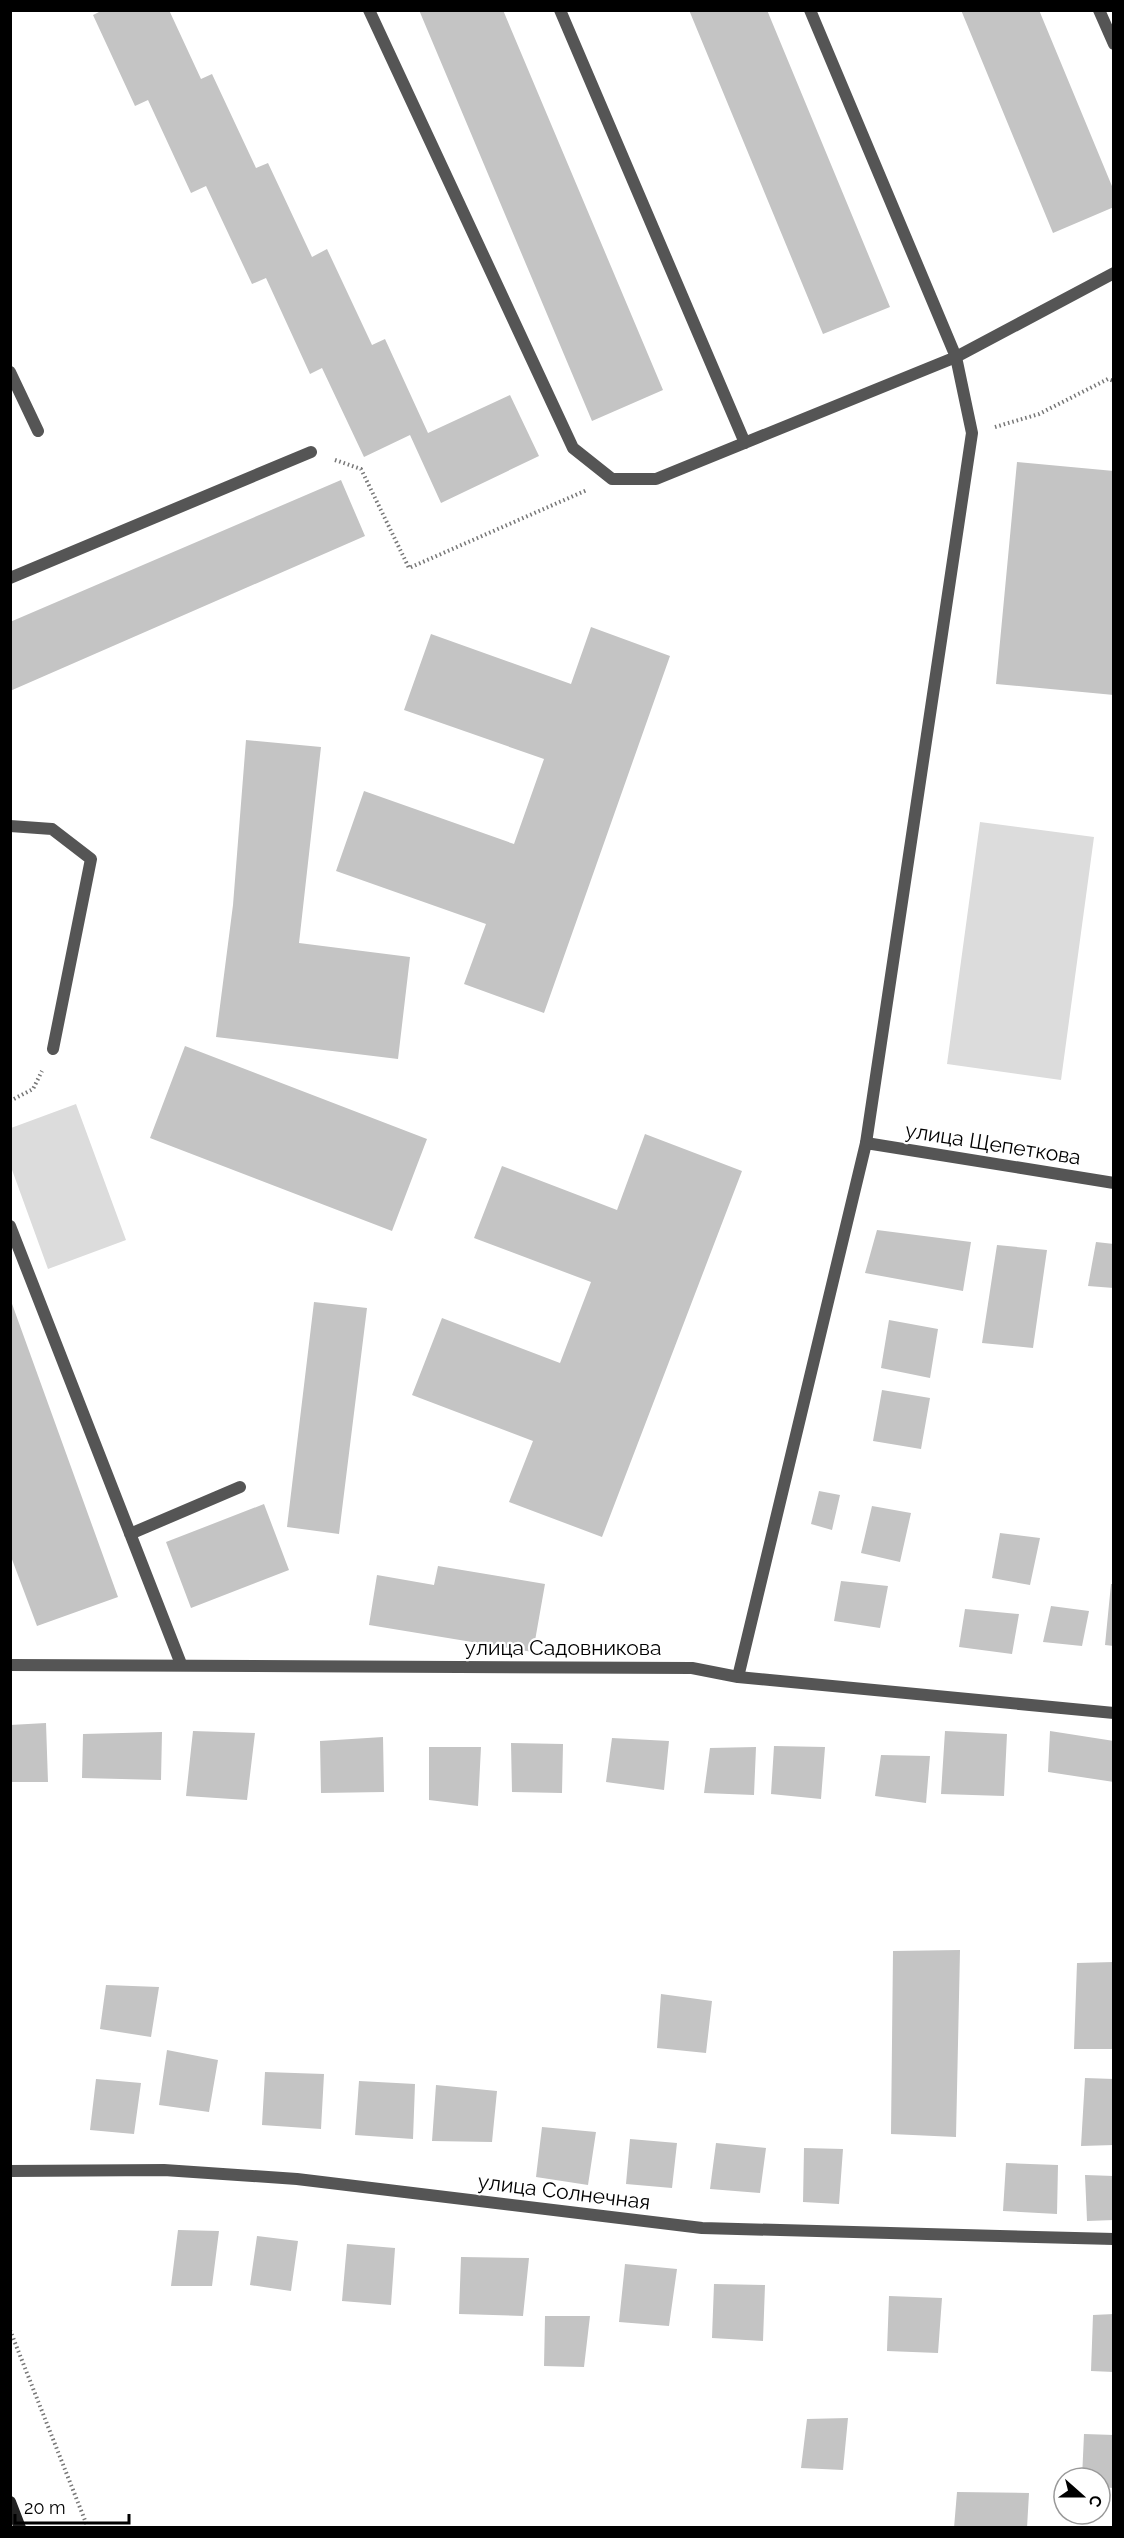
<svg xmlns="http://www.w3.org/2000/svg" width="1124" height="2538" viewBox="0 0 1124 2538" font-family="Raleway,sans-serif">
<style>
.green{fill:#dcdcdc}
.building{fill:#c4c4c4}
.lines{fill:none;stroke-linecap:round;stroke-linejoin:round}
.path{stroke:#777;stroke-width:4;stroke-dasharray:1.5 3;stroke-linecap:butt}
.service{stroke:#555;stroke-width:12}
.minor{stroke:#555;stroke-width:12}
.secondary{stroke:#222;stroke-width:12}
.labels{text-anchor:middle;stroke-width:4.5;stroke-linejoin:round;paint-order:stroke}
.street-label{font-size:21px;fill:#000;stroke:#fff}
</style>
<rect width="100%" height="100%" fill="#fff"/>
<path class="green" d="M980 822 1094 837 1061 1080 947 1064Z
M76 1104 126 1240 48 1269 11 1167V1128Z"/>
<path class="building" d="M103 10H169L201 79 212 74 256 168 268 163 312 257 327 249 372 345 385 339 428 433 510 395 539 456 441 503 410 435 364 457 322 368 310 374 266 278 252 284 206 186 191 193 148 100 135 106 93 15Z
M419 10H503L663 390 592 421Z
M689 10H767L890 307 823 334Z
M961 10H1039L1114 191V207L1053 233Z
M1017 462 1114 471V695L996 684Z
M341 480 365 536 10 691V622Z
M591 627 670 656 544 1013 464 984 486 924 336 871 364 791 514 844 544 759 404 710 431 634 571 684Z
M246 740 321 747 299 943 410 957 398 1059 216 1037 233 905Z
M185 1046 427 1139 392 1231 150 1138Z
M645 1134 742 1171 602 1537 509 1502 533 1441 412 1395 442 1318 560 1363 591 1282 474 1238 502 1166 617 1210Z
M877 1230 971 1242 963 1291 865 1273Z
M1096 1242 1114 1244V1288L1088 1286Z
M997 1245 1047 1250 1033 1348 982 1343Z
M11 1301 118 1597 37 1626 10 1554Z
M314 1302 367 1308 339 1534 287 1527Z
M889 1320 938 1329 930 1378 881 1368Z
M882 1390 930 1398 921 1449 873 1441Z
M819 1491 840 1495 832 1530 811 1524Z
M264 1504 289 1570 191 1608 166 1542Z
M872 1506 911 1513 900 1562 861 1553Z
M1000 1533 1040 1538 1030 1585 992 1578Z
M438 1566 545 1584 533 1652 369 1625 377 1575 434 1585Z
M841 1581 888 1586 880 1628 834 1621Z
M1111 1584H1114V1646L1105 1645Z
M1051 1606 1089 1611 1082 1646 1043 1642Z
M965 1609 1019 1614 1012 1654 959 1647Z
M46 1723 48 1782H10V1725Z
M193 1731 255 1733 247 1800 186 1796Z
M945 1731 1007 1734 1004 1796 941 1794Z
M1050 1731 1114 1741V1782L1048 1772Z
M162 1732 161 1780 82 1778 83 1734Z
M383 1737 384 1792 321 1793 320 1741Z
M612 1738 669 1741 664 1790 606 1782Z
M511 1743 563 1744 562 1793 512 1792Z
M774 1746 825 1747 821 1799 771 1794Z
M429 1747H481L478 1806 429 1800Z
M756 1747 754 1795 704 1793 710 1748Z
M881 1755 930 1756 926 1803 875 1796Z
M960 1950 956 2137 891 2134 893 1951Z
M1114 1962V2049H1074L1077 1963Z
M106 1985 159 1987 151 2037 100 2029Z
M661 1994 712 2001 706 2053 657 2048Z
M167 2050 218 2060 209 2112 159 2105Z
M265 2072 324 2074 321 2129 262 2125Z
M1085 2078 1114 2079V2145L1081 2146Z
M96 2079 141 2083 134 2134 90 2130Z
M359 2081 415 2084 413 2139 355 2135Z
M436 2085 497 2091 492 2142 432 2141Z
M542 2127 596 2132 588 2185 536 2177Z
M630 2139 677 2143 672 2188 626 2184Z
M716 2143 766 2148 760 2193 710 2189Z
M804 2148 843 2149 839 2204 803 2202Z
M1006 2163 1058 2165 1057 2214 1003 2211Z
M1085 2175 1114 2176V2220L1087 2221Z
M178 2230 219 2231 212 2286H171Z
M257 2236 298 2241 291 2291 250 2285Z
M347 2244 395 2248 391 2305 342 2301Z
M461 2257 529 2258 523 2316 459 2314Z
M625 2264 677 2269 669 2326 619 2322Z
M714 2284 765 2285 763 2341 712 2338Z
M889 2296 942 2298 938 2353 887 2351Z
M1114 2314V2372L1091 2371 1093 2315Z
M545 2316H590L584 2367 544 2366Z
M848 2418 843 2470 801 2468 807 2419Z
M1084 2434 1114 2435V2488L1100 2487V2478H1082Z
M957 2492 1029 2493 1027 2528H954Z"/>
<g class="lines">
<path class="path" d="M995 427 1039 414 1108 379 1114 381
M335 460 361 469 409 568 587 490
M10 1101 33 1089 42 1071
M10 2330 88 2528"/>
<path class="service" d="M369 10 573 448 612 479H656L956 357 1114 273
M560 10 745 443
M810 10 956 357 972 433 866 1143
M1099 10 1114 44
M10 372 38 431
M10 578 311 452
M10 826 52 829 91 859 53 1049
M10 1226 181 1664
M130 1534 240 1487"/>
<path class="minor" d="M10 1665 692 1668 738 1677 1114 1713
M738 1677 866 1143 1114 1183
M10 2171 164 2170 297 2179 702 2228 1114 2239"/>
<path class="secondary" d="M10 2502 20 2528"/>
</g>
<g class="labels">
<g class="street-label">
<text transform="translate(993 1144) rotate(9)" y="7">улица Щепеткова</text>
<text x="563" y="1655">улица Садовникова</text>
<text transform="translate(564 2192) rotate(7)" y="7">улица Солнечная</text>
</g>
</g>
<rect width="1124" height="2538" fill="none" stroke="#000000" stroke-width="24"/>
<g transform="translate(1082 2496) rotate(111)"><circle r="28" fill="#ffffff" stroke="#999999" stroke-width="1.5"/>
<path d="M0-4.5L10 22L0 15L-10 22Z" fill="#000000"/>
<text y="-9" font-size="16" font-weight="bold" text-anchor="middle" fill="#000000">С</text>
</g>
<path d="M15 2514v9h114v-9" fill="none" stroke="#000000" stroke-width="3"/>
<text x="24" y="2514" font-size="18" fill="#000000" stroke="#ffffff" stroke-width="4.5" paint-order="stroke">20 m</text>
</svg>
